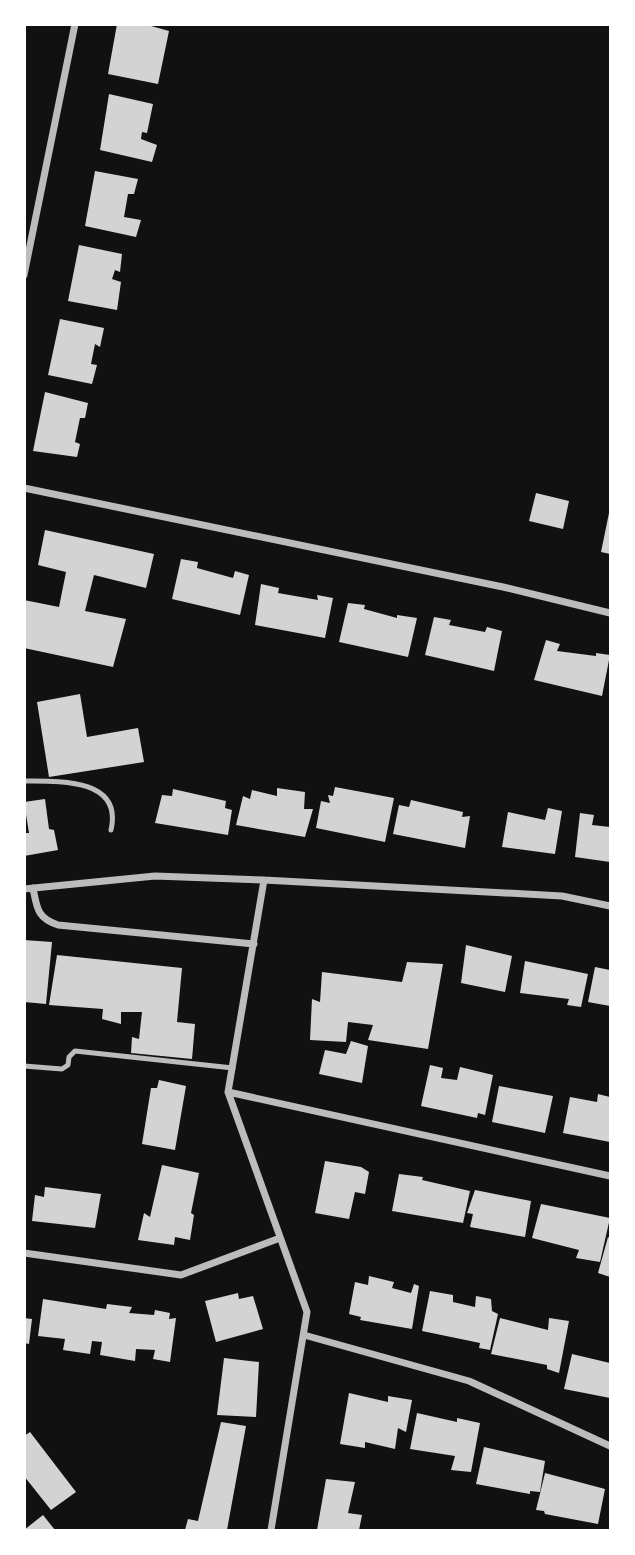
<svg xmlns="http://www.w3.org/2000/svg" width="635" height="1555" viewBox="0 0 635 1555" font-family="Montserrat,sans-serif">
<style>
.building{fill:#d3d3d3}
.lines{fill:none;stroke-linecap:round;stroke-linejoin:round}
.service{stroke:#bcbcbc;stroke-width:5}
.minor{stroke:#bcbcbc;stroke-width:7}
</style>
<rect width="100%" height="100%" fill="#111"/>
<path class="building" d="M117 24H144L169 31 158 84 108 74Z
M109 94 153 104 147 133 142 132 141 139 157 145 152 162 100 150Z
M95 171 138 179 134 194H128L124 217 141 220 136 237 85 226Z
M79 245 122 254 120 272 115 270 112 279 121 282 117 310 68 301Z
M60 319 104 328 100 347 95 344 91 364 97 365 92 384 48 375Z
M45 392 88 403 85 418H80L75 442 80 444 77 457 33 451Z
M536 493 569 501 563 529 529 521Z
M609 513 610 514V554L601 552Z
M45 530 154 554 146 588 94 575 85 611 126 619 113 667 24 648V600L59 607 66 572 38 565Z
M181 559 198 562 197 568 233 578 235 571 249 575 240 615 172 599Z
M261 584 279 588 278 593 318 600 317 595 333 598 325 638 255 625Z
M348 603 365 605 364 609 397 618V615L417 618 408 657 339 642Z
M434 617 451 620 449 625 485 632 487 627 502 631 494 671 425 655Z
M546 640 560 644 557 651 596 656V653L610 655 602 696 534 680Z
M80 694 87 737 138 728 144 762 49 777 37 702Z
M335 787 394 798 385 842 316 828 321 801 330 803 328 795 333 796Z
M277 788 305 792 304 809H313L305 837 236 825 243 796 250 799 252 790 277 796Z
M173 789 226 801 225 808 232 810 228 835 155 823 162 795 172 796Z
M45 799 49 829 54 830 58 850 24 856V833H29L24 802Z
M411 800 463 812 462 817 470 816 465 848 393 834 399 805 409 807Z
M548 808 562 811 555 854 502 847 508 812 545 820Z
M580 813 594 815 592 825 610 827V862L575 857Z
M24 940 52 942 46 1004 24 1002Z
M466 945 512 956 505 992 461 983Z
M57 955 182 968 177 1022 195 1024 192 1059 131 1053 132 1037 139 1039 142 1012H121V1024L102 1019 103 1009 49 1005Z
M525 961 588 974 581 1007 567 1005 569 999 520 993Z
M407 962 443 964 428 1049 368 1040 373 1025 348 1022 346 1042 310 1040 312 999 320 1002 322 972 402 982Z
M595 967 610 970V1006L588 1002Z
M351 1041 368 1046 362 1083 319 1074 325 1050 346 1054Z
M430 1065 443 1068 441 1078 457 1080 460 1067 493 1075 485 1115 478 1113 477 1118 421 1106Z
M159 1080 186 1086 175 1150 142 1144 151 1088H157Z
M499 1086 553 1096 545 1133 492 1122Z
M598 1094 610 1097V1142L563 1133 570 1097 597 1102Z
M325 1161 361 1167 369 1172 365 1194 355 1192 349 1219 315 1213Z
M162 1165 199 1173 191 1213 194 1215 190 1240 175 1237 174 1245 138 1240 144 1213 150 1217Z
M399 1174 423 1177 422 1180 470 1191 463 1223 392 1211Z
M45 1187 101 1194 95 1228 32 1221 35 1195 44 1197Z
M475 1190 531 1201 525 1237 470 1227 473 1214 467 1213Z
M541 1204 610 1218 600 1262 576 1258 579 1250 532 1238Z
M608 1237 610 1238V1277L598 1273Z
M369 1276 394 1282 392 1288 411 1293 414 1284 419 1286 412 1329 360 1320 361 1317 349 1314 355 1282 368 1285Z
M430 1291 453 1295V1302L475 1307 476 1296 491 1299 492 1311 498 1314 490 1350 479 1348 480 1343 422 1331Z
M238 1293 239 1299 253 1296 263 1329 216 1342 205 1301Z
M43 1299 106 1309 107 1304 132 1307 129 1313 154 1315 155 1310 170 1313 169 1319 176 1318 170 1362 153 1359 155 1350 136 1349 135 1361 100 1355 102 1342 92 1341 90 1354 63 1350 65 1339 38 1336Z
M24 1318 32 1319 29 1344 24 1343Z
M500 1318 548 1330 549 1318 569 1321 559 1373 547 1369V1365L491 1354Z
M572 1354 610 1363V1398L564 1389Z
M224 1358 259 1362 256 1417 217 1415Z
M349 1393 388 1402V1396L412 1400 406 1432 398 1428 395 1449 365 1442V1448L340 1444Z
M417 1413 457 1422V1418L480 1423 471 1472 451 1470 455 1456 410 1449Z
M221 1422 246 1426 227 1530H185L188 1519 198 1521Z
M30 1432 76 1492 51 1510 24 1476V1436Z
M484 1447 545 1461 540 1492 530 1491V1494L476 1484Z
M545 1473 605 1489 598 1524 545 1514 544 1511 536 1510Z
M326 1479 355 1482 348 1513 362 1515 359 1530H317Z
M43 1515 55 1530H24Z"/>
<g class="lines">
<path class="service" d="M24 781C59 781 123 778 111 830
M24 1066 62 1069 68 1065 69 1057 75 1051 233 1068"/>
<path class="minor" d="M24 275 75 24
M24 488 503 587 610 613
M264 880 228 1092 307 1312 271 1530
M33 888C37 908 37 918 58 925L254 944
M24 889 155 876 264 880 562 896 610 906
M228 1092 610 1176
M24 1253 181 1275 280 1238
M304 1335 469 1381 610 1446"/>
</g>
<rect width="635" height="1555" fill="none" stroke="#ffffff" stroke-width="52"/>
</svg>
